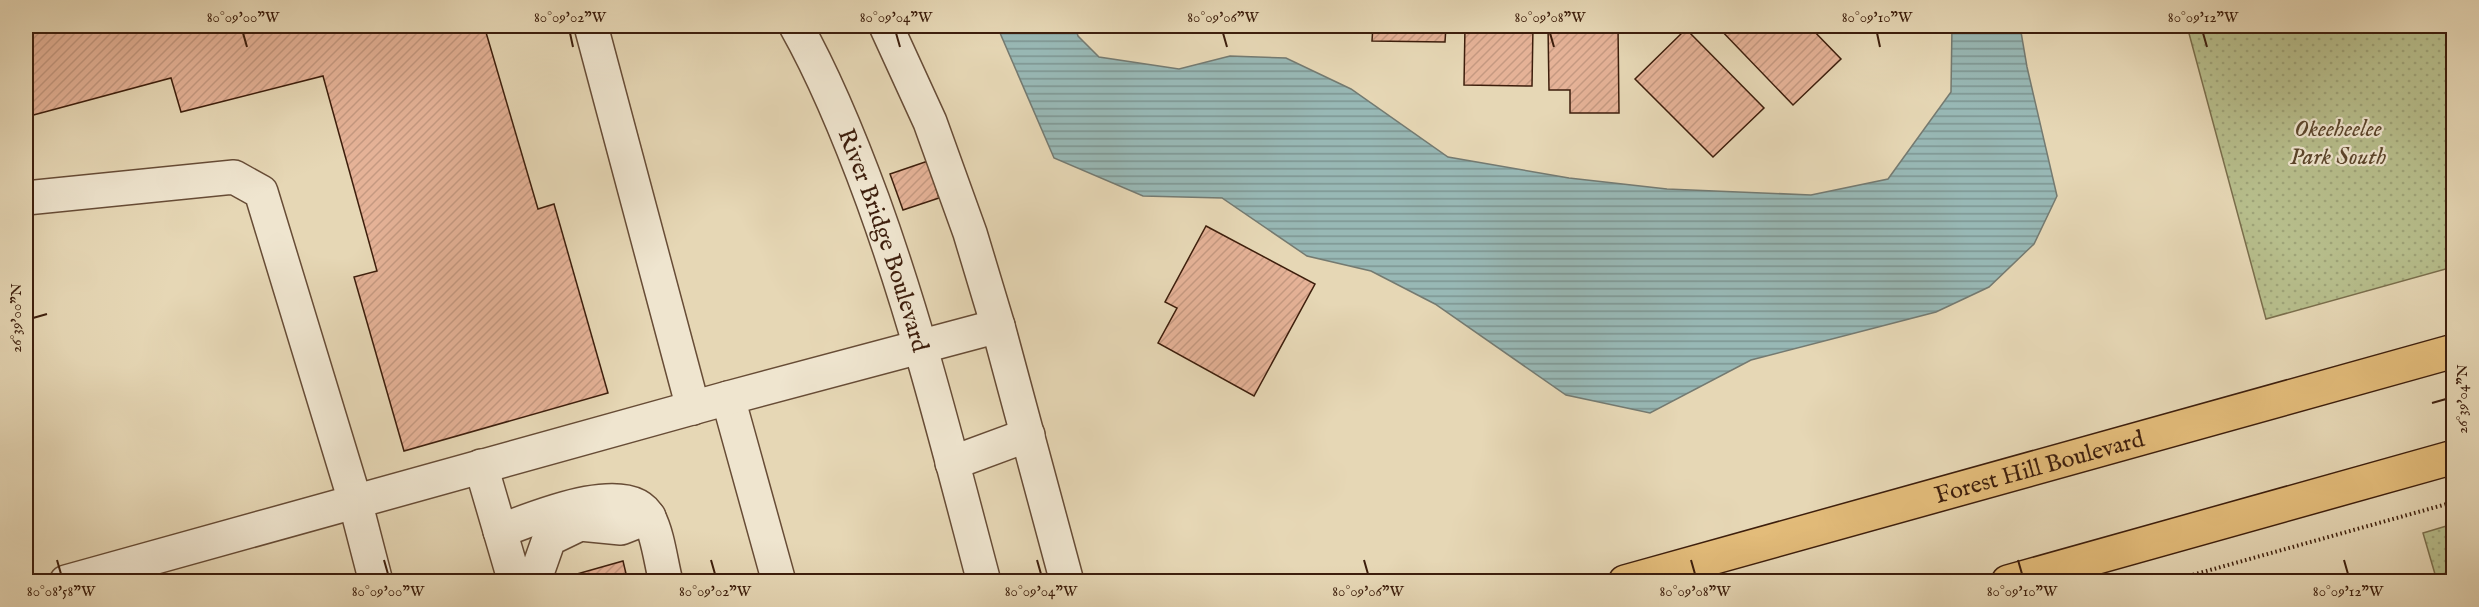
<svg xmlns="http://www.w3.org/2000/svg" width="2479" height="607" viewBox="0 0 2479 607" font-family="'IM FELL English',serif">
<style>
.park{fill:url(#park-dots);stroke:#7a6e4c;stroke-width:1.5}
.water{fill:url(#water-rules);stroke:#747a71;stroke-width:1.5}
.building{fill:url(#building-hatch);stroke:#3d1e0c;stroke-width:1.5}
.lines{fill:none;stroke-linecap:round;stroke-linejoin:round}
.minor-casing{stroke:#674c36;stroke-width:36}
.major-casing{stroke:#3d1e0c;stroke-width:36}
.path{stroke:#3d1e0c;stroke-width:4;stroke-dasharray:1.5 3;stroke-linecap:butt}
.minor{stroke:#efe5cf;stroke-width:33}
.major{stroke:#e3bc7a;stroke-width:33}
.ticks{fill:none;stroke:#3d1e0c;stroke-width:2}
.labels{text-anchor:middle;stroke-width:4.5;stroke-linejoin:round;paint-order:stroke}
.park-label{font-size:24px;font-style:italic;fill:#5c462c;stroke:#efe5cf}
.street-label{font-size:24px;fill:#3d1e0c;stroke:#efe5cf}
.neatline{fill:none;stroke:#3d1e0c;stroke-width:2}
.ticks-label{font-size:15px;text-anchor:middle;fill:#3d1e0c}
</style>
<defs>
<pattern id="park-dots" width="8" height="8" patternUnits="userSpaceOnUse" patternTransform="scale(1.5)"><rect width="8" height="8" fill="#b7be8c"/><path d="M2 2h.1M6 6h.1" fill="none" stroke="#9ea378" stroke-width="1.8" stroke-linecap="round"/></pattern>
<pattern id="water-rules" width="6" height="5" patternUnits="userSpaceOnUse" patternTransform="scale(1.5)"><rect width="6" height="5" fill="#98b8b5"/><path d="M0 2.5h6" fill="none" stroke="#7d9592"/></pattern>
<pattern id="building-hatch" width="6" height="6" patternUnits="userSpaceOnUse" patternTransform="scale(1.5)"><rect width="6" height="6" fill="#e5b297"/><path d="M-1 1l2-2M0 6l6-6M5 7l2-2" fill="none" stroke="#c59981"/></pattern>
</defs>
<rect width="100%" height="100%" fill="#e6d7b5"/>
<filter id="stains"><feTurbulence type="fractalNoise" baseFrequency=".00333" numOctaves="4"/><feColorMatrix values="0 0 0 0 .2 0 0 0 0 .09 0 0 0 0 .02 0 0 0 .5 -.17"/></filter>
<radialGradient id="worn" r=".72"><stop offset=".6" stop-color="#630" stop-opacity="0"/><stop offset="1" stop-color="#630" stop-opacity=".3"/></radialGradient>
<path class="park" d="M2187 26H2453V267L2266 319Z
M2453 524V581H2437L2423 533Z"/>
<path class="water" d="M997 26H1075L1078 36 1099 57 1179 69 1230 56 1286 58 1351 89 1448 157 1569 178 1667 189 1811 195 1888 179 1951 92 1952 26H2020L2027 67 2057 196 2034 244 1989 287 1936 312 1751 360 1650 413 1566 395 1435 304 1371 271 1307 256 1222 198 1143 196 1054 158Z"/>
<path class="building" d="M26 26H500L485 29 538 209 554 204 608 393 404 451 354 277 377 271 323 76 181 112 171 78 26 117Z
M1373 26H1446L1445 42 1372 41Z
M1465 26H1533L1532 86 1464 85Z
M1548 26H1618L1619 113H1570V90H1549Z
M1717 26H1809L1841 59 1793 105Z
M1686 29 1764 108 1713 157 1635 79Z
M928 161 939 198 903 210 890 174Z
M1206 226 1315 284 1254 396 1158 343 1177 308 1165 302Z
M623 561 628 582H552V581Z"/>
<g class="lines">
<defs>
<g id="minor">
<path d="M591 26 693 408"/>
<path id="s1" d="M796 26C827 81 851 141 873 201 918 325 950 454 984 582"/>
<path d="M886 26 930 122 970 233 998 326 1067 582"/>
<path d="M26 198 234 177 261 192 355 501 376 582"/>
<path d="M728 398 779 582"/>
<path d="M952 463 1028 435"/>
<path d="M481 466 515 582"/>
<path d="M500 531C530 520 629 477 649 518 658 535 661 563 666 582"/>
<path d="M66 582 728 398 998 326"/>
<path d="M537 582 536 576 549 539 580 524 621 528 649 517"/>
</g>
<g id="major">
<path id="s2" d="M1625 582 2454 351"/>
<path d="M2008 582 2454 457"/>
</g>
</defs>
<use href="#minor" class="minor-casing"/>
<use href="#major" class="major-casing"/>
<path class="path" d="M2167 582 2454 502"/>
<use href="#minor" class="minor"/>
<use href="#major" class="major"/>
</g>
<path class="ticks" d="M243 33 247 47M570 33 573 47M896 33 900 47M1223 33 1227 47M1550 33 1554 47M1877 33 1880 47M2203 33 2207 47M33 318 47 314M2432 403 2446 399M57 560 61 574M384 560 388 574M711 560 715 574M1037 560 1041 574M1364 560 1368 574M1691 560 1695 574M2018 560 2022 574M2344 560 2348 574"/>
<g class="labels">
<g class="park-label">
<text x="2338" y="136">Okeeheelee<tspan x="2338" dy="28">Park South</tspan></text>
</g>
<g class="street-label">
<text dy="8" stroke="none"><textPath href="#s1" startOffset="232">River Bridge Boulevard</textPath></text>
<text dy="8" stroke="none"><textPath href="#s2" startOffset="430">Forest Hill Boulevard</textPath></text>
</g>
</g>
<rect width="2479" height="607" fill="none" stroke="#e6d7b5" stroke-width="66"/>
<rect x="33" y="33" width="2413" height="541" class="neatline"/>
<g class="ticks-label">
<text x="243" y="22">80°09'00"W</text>
<text x="570" y="22">80°09'02"W</text>
<text x="896" y="22">80°09'04"W</text>
<text x="1223" y="22">80°09'06"W</text>
<text x="1550" y="22">80°09'08"W</text>
<text x="1877" y="22">80°09'10"W</text>
<text x="2203" y="22">80°09'12"W</text>
<text transform="translate(16 318) rotate(-90)" y="5">26°39'00"N</text>
<text transform="translate(2462 399) rotate(-90)" y="5">26°39'04"N</text>
<text x="61" y="596">80°08'58"W</text>
<text x="388" y="596">80°09'00"W</text>
<text x="715" y="596">80°09'02"W</text>
<text x="1041" y="596">80°09'04"W</text>
<text x="1368" y="596">80°09'06"W</text>
<text x="1695" y="596">80°09'08"W</text>
<text x="2022" y="596">80°09'10"W</text>
<text x="2348" y="596">80°09'12"W</text>
</g>
<rect width="100%" height="100%" filter="url(#stains)"/>
<rect width="100%" height="100%" fill="url(#worn)"/>
</svg>
